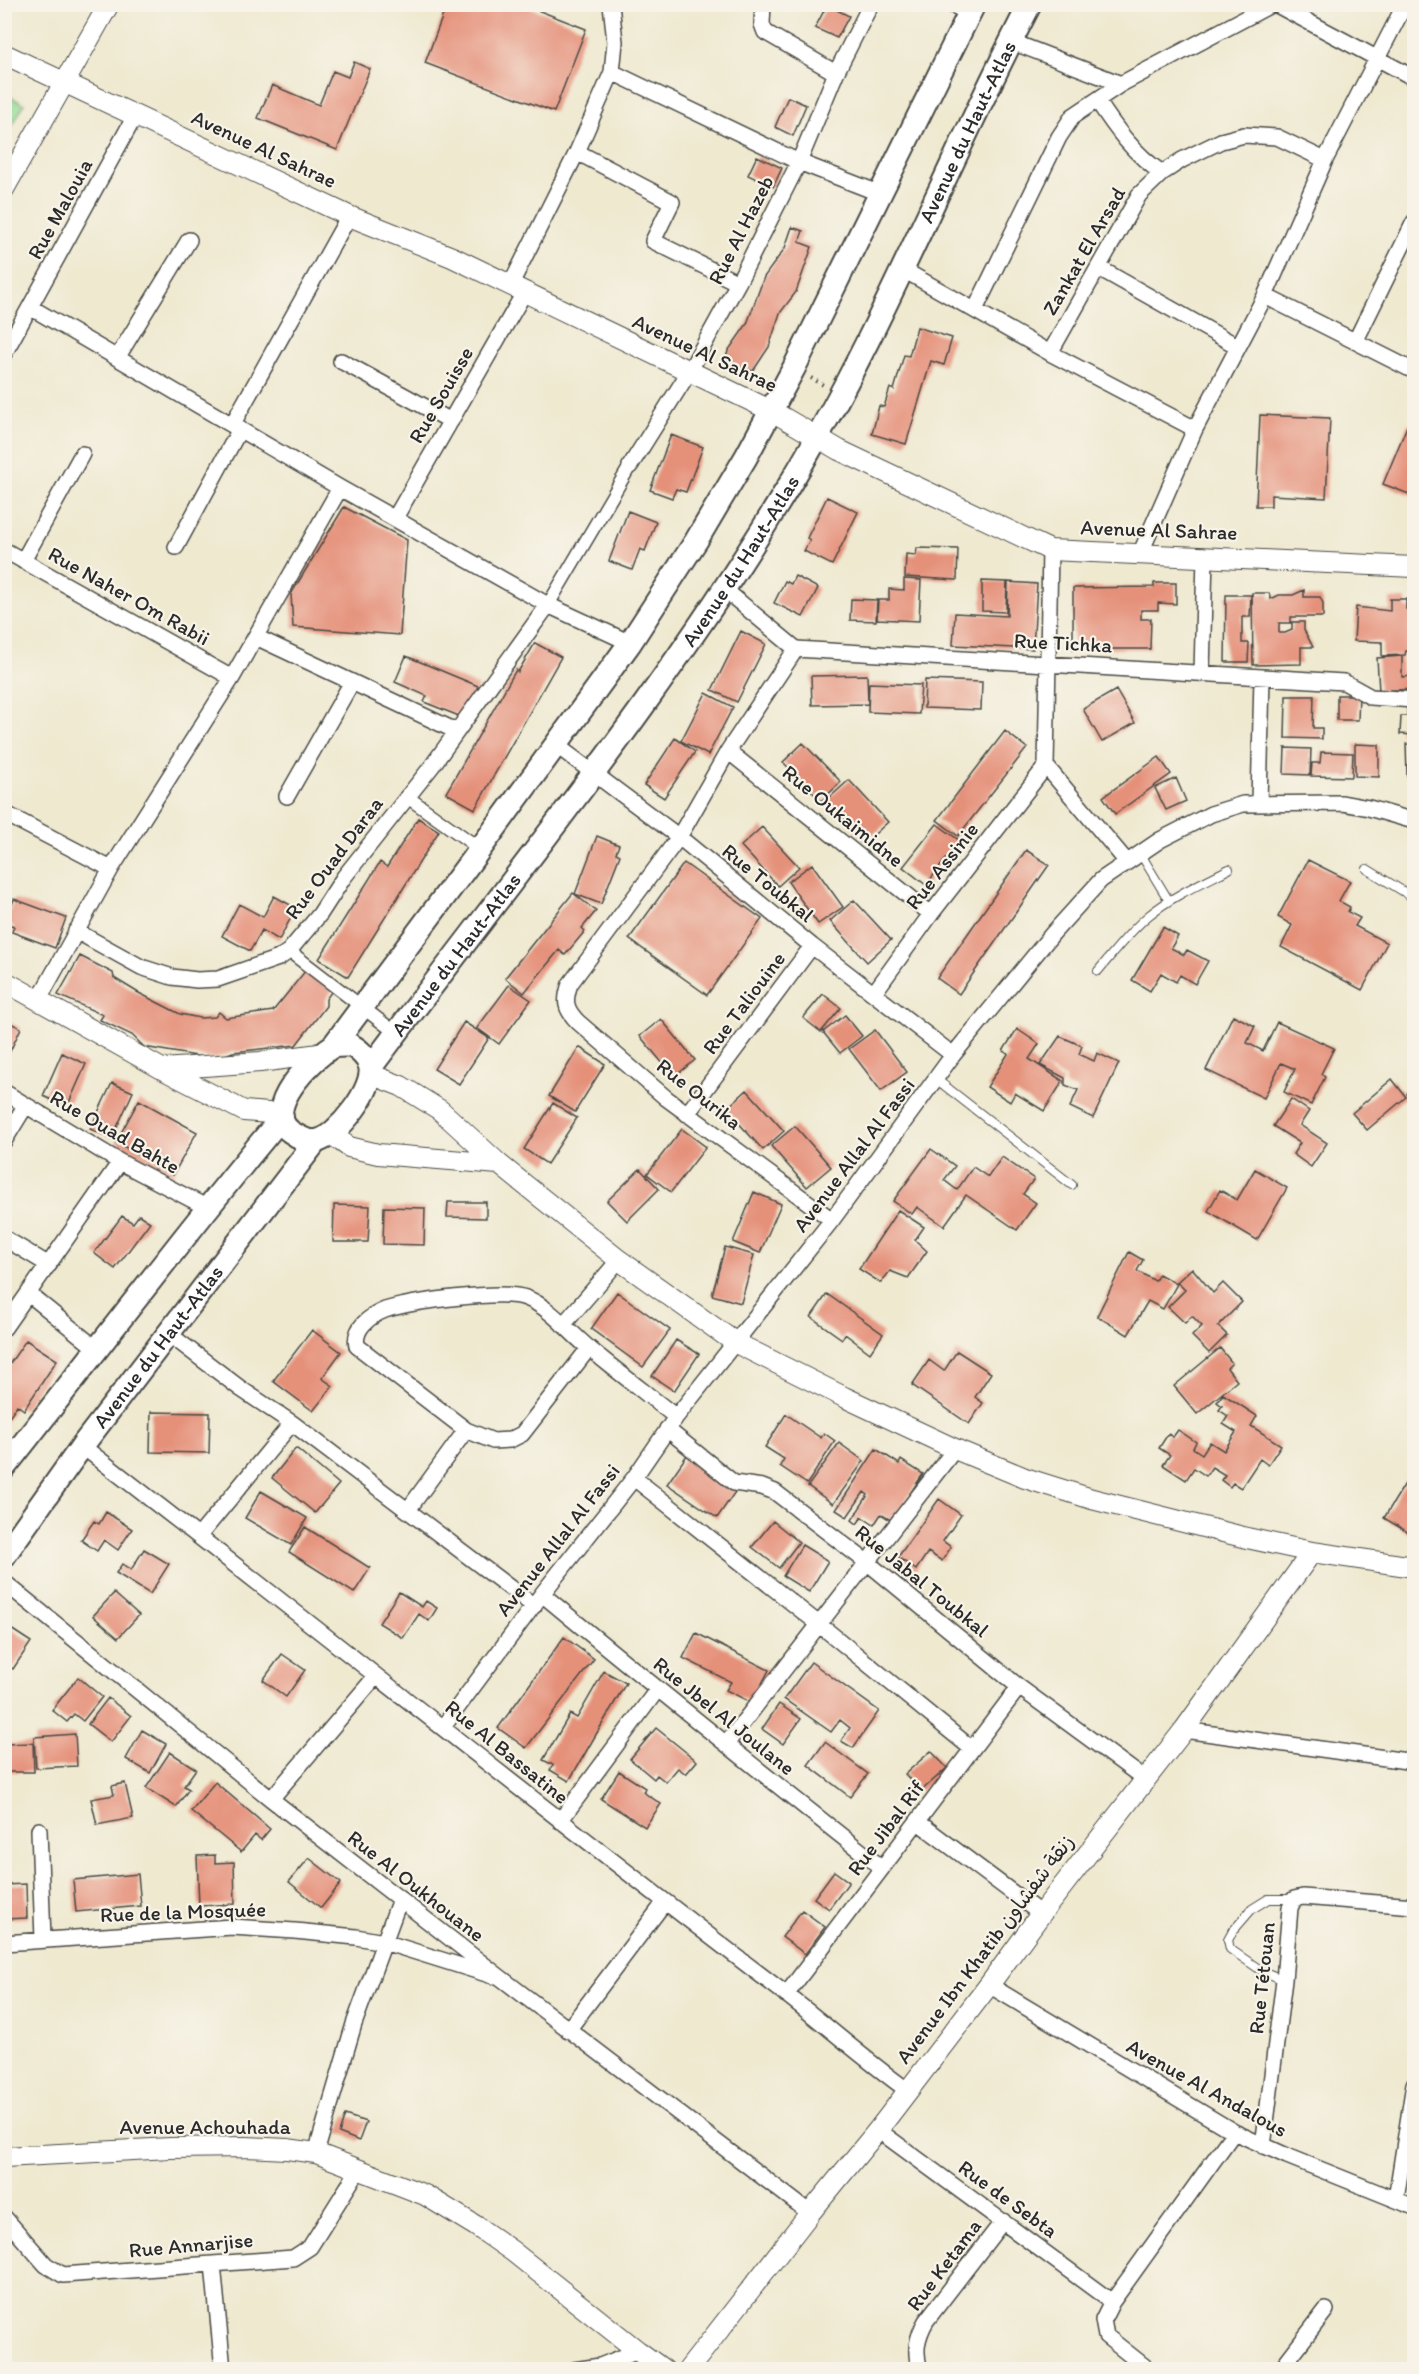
<svg xmlns="http://www.w3.org/2000/svg" width="1419" height="2374" viewBox="0 0 1419 2374" font-family="Itim,'Playpen Sans Arabic',sans-serif">
<style>
.green{fill:#94dc97;stroke:#608461;stroke-width:1.5}
.building{fill:#e5917a}
.lines{fill:none;stroke-linecap:round;stroke-linejoin:round}
.service-casing{stroke:#484844;stroke-width:10}
.pedestrian-casing{stroke:#484844;stroke-width:15}
.minor-casing{stroke:#484844;stroke-width:18}
.tertiary-casing{stroke:#484844;stroke-width:22}
.secondary-casing{stroke:#484844;stroke-width:26}
.path{stroke:#484844;stroke-width:4;stroke-dasharray:1.5 4.5;stroke-linecap:butt}
.service{stroke:#fff;stroke-width:8}
.pedestrian{stroke:#fff;stroke-width:12}
.minor{stroke:#fff;stroke-width:15}
.tertiary{stroke:#fff;stroke-width:20}
.secondary{stroke:#fff;stroke-width:22}
.labels{text-anchor:middle;stroke-width:4.5;stroke-linejoin:round;paint-order:stroke}
.street-label{font-size:21px;fill:#2b2b2b;stroke:#f7f3e8}
</style>
<rect width="100%" height="100%" fill="#f7f3e8"/>
<filter id="ink" filterUnits="userSpaceOnUse"><feTurbulence type="fractalNoise" baseFrequency=".0167" numOctaves="2"/><feDisplacementMap in="SourceGraphic" scale="12" xChannelSelector="R" yChannelSelector="G"/><feConvolveMatrix kernelMatrix="1 2 1 2 8 2 1 2 1" color-interpolation-filters="sRGB"/></filter>
<filter id="wash" filterUnits="userSpaceOnUse"><feTurbulence type="fractalNoise" baseFrequency=".008" numOctaves="4" result="noise"/><feDisplacementMap in="SourceGraphic" scale="24" xChannelSelector="R" yChannelSelector="G"/><feGaussianBlur stdDeviation="1.35" result="paint"/><feColorMatrix in="noise" values="0 0 0 0 0 0 0 0 0 0 0 0 0 0 0 0 0 1.4 0 .05"/><feComposite in="paint" operator="in"/></filter>
<g filter="url(#wash)">
<rect width="100%" height="100%" fill="#efe9d0"/>
<path class="green" d="M5 94 24 104 5 139Z"/>
<g id="blocks">
<path class="building" d="M447 4H522L586 29 554 112 425 63Z
M827 5 849 16 837 38 815 28Z
M354 62 370 69 337 150 258 118 272 85 319 105 333 71 348 77Z
M788 97 806 105 793 136 775 127Z
M757 156 782 168 773 187 748 175Z
M792 227 803 231 799 242 812 247 796 292 780 313 769 347 753 371 734 365 726 358 728 351 747 324 764 277 785 248Z
M917 327 952 338 944 365 931 361 906 444 872 434 879 406 884 407 890 388 894 390 904 355 909 356Z
M1260 415 1330 418 1326 498 1271 495V506H1256Z
M1408 424 1414 426V496L1383 484Z
M671 435 703 447 686 492 676 489 672 498 650 490Z
M827 497 858 512 832 565 804 551 810 540 807 538Z
M344 507 407 540 400 635 293 627 291 594Z
M628 511 656 522 645 551 640 549 632 570 609 561Z
M917 548 958 549 957 580 905 577 906 554 916 555Z
M795 576 818 588 803 617 774 603 785 581 791 584Z
M904 579 921 580 919 621 877 619 878 600H889V589L904 590Z
M982 581 1007 582 1006 612 982 611Z
M1008 582 1037 584 1033 649 953 645 955 613 1007 616Z
M1154 583H1176V604L1158 603V610H1141V619H1151L1150 649H1073V588L1154 587Z
M1304 590V597H1320L1323 603V617H1291V623H1279V633H1285L1292 630V622H1304V630L1313 647H1301V664L1253 665 1252 593H1269L1271 599 1279 595H1293Z
M1226 595H1251L1250 617H1242V643H1249L1248 662H1225Z
M851 599 877 600 876 621 850 620Z
M1390 599H1406V609H1414V651H1406L1405 655 1382 656V642L1354 641 1356 607 1390 611Z
M741 631 766 644 737 702 712 690Z
M535 643 561 657 475 809 446 793 516 670 518 672Z
M406 656 478 686 464 718 424 702 427 696 395 682Z
M1402 656V677L1414 676V689L1379 691 1377 658Z
M867 675 868 704 812 705 811 676Z
M925 680 982 682 981 710 924 708Z
M869 683 921 685 919 714 868 712Z
M1116 690 1135 723 1102 742 1083 709Z
M706 693 733 707 708 755 681 741Z
M1337 695H1359L1358 720H1337Z
M1286 696H1314L1313 728H1322V739L1285 738Z
M1407 704 1414 705V735L1400 734 1401 716H1407Z
M1005 731 1027 748 958 836 937 820Z
M675 738 695 752 664 798 644 785Z
M803 743 841 782 821 801 783 762Z
M1355 744 1379 745V777L1355 776Z
M1406 744H1414V776H1407Z
M1285 748 1311 749 1310 775 1284 774Z
M1321 752 1353 753 1352 777 1311 776 1312 763H1320Z
M1159 757 1171 774 1115 814 1103 797Z
M1176 778 1186 801 1166 810 1155 788Z
M849 780 888 822 866 842 827 800Z
M418 818 439 831 348 977 319 959 380 862 387 867Z
M937 824 960 841 926 885 903 867Z
M762 827 799 867 778 886 741 846Z
M597 836 619 845 616 853 620 855 601 904 575 894Z
M1026 850 1049 865 959 994 937 978Z
M1308 860 1350 881 1339 901 1350 907 1348 912 1360 918 1355 926 1387 943 1362 990 1281 947 1292 925 1278 917Z
M684 863 762 919 707 995 629 939Z
M812 864 843 907 818 924 788 882Z
M573 893 596 911 582 928 585 931 565 955 559 950 524 993 505 978Z
M274 896 296 908 279 940 262 930 250 951 222 936 239 904 263 917Z
M14 899 66 918 55 948 12 932 14 926 5 923Z
M854 900 891 940 867 962 830 921Z
M1163 927 1178 936 1171 948 1184 955 1187 950 1208 961 1195 984 1180 975 1176 982 1161 973 1150 991 1132 980Z
M80 956 113 973 114 978 137 992 180 1014 200 1018 215 1017 219 1012 226 1018 273 1011 306 970 332 991 326 999V1006L296 1045 233 1052 214 1059 144 1047 132 1035 100 1020 103 1015 58 995Z
M509 985 531 1000 499 1044 477 1028Z
M823 994 841 1008 821 1032 803 1018Z
M845 1015 862 1036 840 1053 823 1032Z
M1233 1015 1255 1026 1247 1043 1263 1051 1277 1022 1334 1048 1321 1074 1325 1077 1311 1105 1284 1092 1295 1069 1281 1063 1264 1098 1206 1070Z
M661 1019 695 1060 674 1077 640 1036Z
M4 1020 21 1028 4 1064Z
M464 1022 489 1038 459 1084 434 1069Z
M1017 1029 1039 1044 1029 1059 1063 1081 1044 1111 1015 1093 1010 1102 987 1087 1008 1054 1003 1051Z
M875 1030 907 1072 881 1091 849 1049Z
M1060 1036 1082 1046 1079 1054 1094 1061 1097 1053 1119 1063 1093 1118 1070 1107 1078 1090 1065 1085V1078L1040 1065Z
M579 1047 605 1064 575 1112 549 1096Z
M62 1053 86 1064 67 1107 43 1096Z
M1392 1079 1406 1097 1367 1130 1352 1113Z
M1414 1080V1098L1407 1094Z
M112 1083 133 1092 112 1138 90 1129Z
M747 1090 784 1131 763 1150 726 1109Z
M1291 1099 1309 1111 1300 1125 1327 1143 1311 1167 1293 1154 1300 1143 1273 1126Z
M139 1100 197 1132 173 1175 116 1142Z
M553 1103 577 1118 547 1164 524 1149Z
M795 1126 831 1167 807 1187 771 1146Z
M682 1129 706 1147 671 1192 647 1174Z
M931 1149 955 1166 944 1180 957 1190 973 1167 988 1177 1002 1157 1034 1179 1023 1194 1036 1203 1017 1230 966 1195 944 1226 917 1207 912 1214 893 1201Z
M640 1169 659 1189 627 1221 607 1201Z
M1255 1169 1287 1188 1257 1240 1208 1211 1220 1190 1237 1200Z
M754 1192 781 1204 760 1253 733 1242Z
M448 1202H486V1218L447 1217Z
M334 1205 370 1206 368 1242H333Z
M384 1207 425 1208 424 1245 383 1244Z
M898 1210 924 1227 915 1240 927 1251 908 1278 890 1271 881 1283 859 1269Z
M139 1215 150 1222 115 1269 94 1253 122 1216 133 1223Z
M725 1247 754 1255 741 1303 712 1295Z
M1129 1252 1143 1260 1137 1271 1155 1281 1159 1274 1177 1284 1163 1309 1148 1301 1128 1335 1097 1316Z
M1192 1268 1213 1293 1223 1283 1242 1302 1218 1326 1227 1335 1209 1353 1192 1336 1202 1326 1192 1316 1185 1323 1168 1307 1185 1290 1177 1282Z
M617 1292 670 1330 643 1367 591 1329Z
M827 1294 883 1334 870 1353 845 1334 842 1339 811 1317Z
M312 1330 341 1352 322 1378 333 1386 313 1411 273 1381Z
M26 1340 57 1360 24 1410 17 1405 4 1424V1372Z
M676 1340 699 1354 674 1391 652 1376Z
M1220 1348 1232 1363 1227 1368 1237 1381 1197 1414 1174 1386Z
M957 1351 991 1373 975 1397 983 1403 969 1424 912 1385 929 1360 944 1371Z
M1223 1394 1257 1416 1251 1426 1281 1445 1268 1465 1260 1459 1241 1488 1233 1483 1230 1487 1221 1480 1225 1475 1212 1467 1206 1476 1194 1468 1186 1480 1163 1465 1170 1455 1159 1448 1168 1434 1173 1437 1178 1430 1196 1442 1193 1448 1202 1454 1210 1442 1224 1451 1236 1432 1223 1424 1228 1416 1219 1410 1222 1406 1217 1402Z
M151 1412 210 1413 209 1453 150 1452Z
M786 1414 821 1438 824 1433 835 1441 807 1484 780 1466 784 1459 765 1447Z
M839 1443 864 1461 833 1504 808 1486Z
M296 1448 339 1484 315 1513 272 1478Z
M876 1449 899 1464 901 1460 923 1474 892 1521 881 1514 874 1525 862 1517 857 1524 852 1520 868 1495 864 1492 847 1517 836 1510Z
M687 1455 737 1489 717 1518 667 1484Z
M1414 1469V1536L1384 1518Z
M261 1491 307 1518 291 1545 245 1518Z
M939 1499 961 1515 943 1541 951 1547 942 1561 928 1552 916 1570 898 1557Z
M106 1512 132 1529 118 1550 104 1540 97 1551 81 1540 94 1521 99 1524Z
M773 1521 799 1542 779 1568 752 1547Z
M305 1527 370 1568 354 1593 289 1552Z
M802 1545 828 1561 809 1592 783 1576Z
M144 1549 169 1564 150 1594 116 1573 122 1564 131 1570Z
M399 1592 422 1607 426 1601 437 1608 429 1621 419 1614 403 1638 379 1623Z
M114 1593 139 1615 118 1638 93 1616Z
M8 1627 31 1642 13 1669 4 1664V1632Z
M696 1633 769 1670 752 1703 726 1690 731 1682 683 1658Z
M564 1637 594 1659 526 1748 498 1728Z
M282 1654 305 1670 286 1697 263 1680Z
M811 1662 879 1711 853 1748 841 1741 850 1728 840 1720 831 1732 784 1699Z
M604 1671 626 1683 569 1781 550 1770 553 1765 543 1760 570 1714 577 1718Z
M78 1677 102 1697 83 1721 74 1714 67 1722 52 1710Z
M108 1698 131 1716 111 1742 88 1724Z
M779 1704 801 1719 783 1744 762 1729Z
M656 1728 697 1761 686 1774 678 1768 666 1782 657 1775 654 1779 630 1759Z
M142 1730 166 1744 150 1773 126 1759Z
M75 1734 77 1766 36 1768 34 1737Z
M825 1742 868 1774 850 1797 808 1765Z
M33 1743 34 1772H4V1744Z
M931 1751 947 1768 921 1791 905 1774Z
M170 1752 196 1769 184 1786 189 1789 176 1807 146 1788Z
M619 1771 645 1788 643 1792 661 1804 645 1827 601 1799Z
M215 1782 270 1829 261 1840 255 1835 241 1852 191 1811Z
M125 1783 133 1818 97 1825 91 1799 114 1795 112 1786Z
M215 1855V1863L234 1862 235 1904 199 1906 197 1856Z
M309 1858 341 1883 321 1908 289 1882Z
M834 1871 849 1882 829 1909 814 1898Z
M138 1874 141 1906 76 1912 73 1880Z
M26 1884 27 1918 4 1919V1885Z
M802 1910 825 1927 805 1954 782 1937Z
M345 2115 366 2122 359 2141 339 2133Z"/>
</g>
</g>
<g filter="url(#ink)">
<use href="#blocks" fill-opacity="0" stroke="#484844" stroke-width="1.5"/>
<g class="lines">
<defs>
<path id="service" d="M1140 853 1169 901
M1367 869 1414 898
M1098 971C1114 952 1129 932 1148 916 1172 896 1202 883 1229 869
M936 1079 1072 1185
M1284 1980 1262 1971 1230 1949 1228 1940 1233 1931 1252 1909 1268 1899H1294"/>
<path id="pedestrian" d="M548 605 630 466
M406 796 480 849
M289 951 396 1033"/>
<path id="minor" d="M763 4 762 24 765 32 836 73
M950 4 970 13
M1275 4 1414 78
M1010 41 1121 84
M612 72 799 162 881 194
M1097 100C1115 128 1134 154 1162 173
M577 152 672 202 653 241 738 283
M1099 268 1237 346
M902 269 1050 353 1195 429
M510 286 577 152 612 72 615 42 611 4
M1265 296 1414 371
M30 307 340 488 548 605 630 643
M975 310 1059 137 1073 116 1121 84 1272 4
M1356 340 1414 222
M1050 353 1139 195 1162 173 1182 160 1221 141 1244 135 1277 137 1325 160
M4 354 135 116
M117 358 189 240
M341 361 451 421
M232 425 349 216
M630 466 689 372 738 283 799 162 836 73 871 4
M395 518 524 293
M176 547 240 429
M4 550 232 678
M1050 550 1046 766 1127 862
M1141 552 1195 429 1265 296 1325 160 1405 4
M23 561 82 454
M725 590 796 649 1344 682 1371 697 1414 700
M256 637 456 731
M796 649 728 751 679 837 570 984C564 1001 565 1009 578 1022L666 1098 832 1220
M1202 673 1205 556
M556 745 679 837 812 946 953 1055
M728 751 931 914
M287 796 352 682
M1259 803 1262 677
M4 813 111 869
M76 931 141 967 172 977 197 980 218 979 279 958 289 951 320 914 344 877 432 766 548 605
M874 993 931 914 1046 766
M39 999 111 869 232 678 340 488
M4 1092 120 1162 206 1207
M687 1114 812 946
M4 1141 26 1105
M4 1238 49 1265
M29 1294 98 1350
M563 1325 619 1260
M4 1328 120 1162
M169 1334 241 1389 292 1423 534 1606
M589 1348 522 1434 510 1440 493 1441 466 1430 357 1346C353 1328 370 1316 385 1310 410 1302 502 1289 526 1298 550 1307 570 1333 590 1349 618 1372 647 1394 676 1417
M667 1429 734 1483 762 1487 775 1492 868 1563 1019 1687 1146 1780
M82 1446C317 1627 547 1813 783 1992 825 2024 864 2059 907 2090
M634 1478 820 1625 971 1748
M408 1510 466 1430
M199 1536 292 1423
M4 1582 271 1799 501 1978 810 2213
M542 1594C654 1687 768 1778 882 1868
M443 1727 542 1594 634 1478 676 1417 832 1220 953 1055 1053 933 1101 880 1160 840 1211 814 1243 804 1342 803 1369 808 1414 821
M1184 1730 1414 1762
M727 1743 955 1449
M271 1799 376 1676
M560 1821 657 1690
M918 1822 1041 1914
M39 1830 43 1939
M4 1943 232 1927 295 1931 356 1937 384 1942 493 1976
M989 1985 1234 2132 1287 2156 1414 2207
M786 1995 1019 1687
M568 2030 664 1903
M878 2130 1112 2302
M1263 2146 1284 1980 1290 1908 1294 1899 1303 1897 1414 1906
M316 2153 354 2024 400 1899
M1396 2199 1414 2084
M4 2217 46 2265 63 2275 293 2258 310 2247 359 2169
M213 2264 223 2370
M574 2370 600 2366 638 2351
M920 2370C914 2351 917 2337 926 2321L1003 2221
M1149 2370 1106 2336 1103 2320 1112 2302 1234 2132
M1280 2370 1326 2310"/>
<path id="tertiary" d="M4 54 349 216 452 257 772 411 839 450 1050 550 1414 567
M4 189 109 4
M4 981 162 1069 244 1111 281 1114
M163 1069 260 1062 319 1054
M370 1074 401 1086 440 1110 499 1164 619 1260 736 1343 844 1397 955 1449 1025 1478 1092 1499 1247 1538 1312 1552 1414 1567
M331 1134 349 1147 378 1154 499 1164
M4 2157 170 2148 246 2147 287 2149 316 2153 425 2195 476 2226 512 2251 638 2351 664 2370
M688 2370 810 2213 878 2130 989 1985 1041 1914 1184 1730 1312 1552"/>
<g id="secondary">
<path d="M333 1046 480 849 630 643 696 541 746 457 794 368 974 4"/>
<path d="M333 1046C339 1046 347 1045 352 1046 359 1049 368 1059 370 1066 376 1087 337 1137 317 1141 307 1143 299 1137 291 1132 259 1110 313 1058 333 1046Z"/>
<path id="s1" d="M371 1067C514 875 667 691 790 484 882 331 947 163 1030 4"/>
<path d="M4 1468C97 1351 186 1231 282 1117"/>
<path id="s2" d="M4 1556 82 1446 316 1141"/>
</g>
</defs>
<use href="#service" class="service-casing"/>
<use href="#pedestrian" class="pedestrian-casing"/>
<use href="#minor" class="minor-casing"/>
<use href="#tertiary" class="tertiary-casing"/>
<use href="#secondary" class="secondary-casing"/>
<path class="path" d="M811 378 825 386"/>
<use href="#service" class="service"/>
<use href="#pedestrian" class="pedestrian"/>
<use href="#minor" class="minor"/>
<use href="#tertiary" class="tertiary"/>
<use href="#secondary" class="secondary"/>
</g>
</g>
<g class="labels">
<g class="street-label">
<text dy="7" stroke="none"><textPath href="#s1" startOffset="1113">Avenue du Haut-Atlas</textPath></text>
<text transform="translate(264 149) rotate(25)" y="7">Avenue Al Sahrae</text>
<text transform="translate(60 209) rotate(-61)" y="7">Rue Malouia</text>
<text transform="translate(741 230) rotate(-63)" y="7">Rue Al Hazeb</text>
<text transform="translate(1084 251) rotate(-60)" y="7">Zankat El Arsad</text>
<text transform="translate(705 353) rotate(25)" y="7">Avenue Al Sahrae</text>
<text transform="translate(441 395) rotate(-60)" y="7">Rue Souisse</text>
<text transform="translate(1159 530) rotate(2)" y="7">Avenue Al Sahrae</text>
<text dy="7" stroke="none"><textPath href="#s1" startOffset="627">Avenue du Haut-Atlas</textPath></text>
<text transform="translate(129 596) rotate(29)" y="7">Rue Naher Om Rabii</text>
<text transform="translate(1063 643) rotate(3)" y="7">Rue Tichka</text>
<text transform="translate(843 816) rotate(39)" y="7">Rue Oukaimidne</text>
<text transform="translate(334 858) rotate(-53)" y="7">Rue Ouad Daraa</text>
<text transform="translate(942 866) rotate(-52)" y="7">Rue Assinie</text>
<text transform="translate(768 883) rotate(39)" y="7">Rue Toubkal</text>
<text dy="7" stroke="none"><textPath href="#s1" startOffset="141">Avenue du Haut-Atlas</textPath></text>
<text transform="translate(744 1003) rotate(-53)" y="7">Rue Taliouine</text>
<text transform="translate(699 1094) rotate(38)" y="7">Rue Ourika</text>
<text transform="translate(115 1132) rotate(30)" y="7">Rue Ouad Bahte</text>
<text transform="translate(854 1155) rotate(-53)" y="7">Avenue Allal Al Fassi</text>
<text dy="7" stroke="none"><textPath href="#s2" startOffset="260">Avenue du Haut-Atlas</textPath></text>
<text transform="translate(558 1540) rotate(-52)" y="7">Avenue Allal Al Fassi</text>
<text transform="translate(922 1581) rotate(39)" y="7">Rue Jabal Toubkal</text>
<text transform="translate(724 1716) rotate(39)" y="7">Rue Jbel Al Joulane</text>
<text transform="translate(507 1752) rotate(39)" y="7">Rue Al Bassatine</text>
<text transform="translate(886 1828) rotate(-53)" y="7">Rue Jibal Rif</text>
<text transform="translate(416 1886) rotate(38)" y="7">Rue Al Oukhouane</text>
<text transform="translate(183 1912) rotate(-2)" y="7">Rue de la Mosquée</text>
<text transform="translate(985 1949) rotate(-53)" y="7">Avenue Ibn Khatib زنقة شفشاون</text>
<text transform="translate(1262 1978) rotate(-84)" y="7">Rue Tétouan</text>
<text transform="translate(1207 2088) rotate(29)" y="7">Avenue Al Andalous</text>
<text x="205" y="2134">Avenue Achouhada</text>
<text transform="translate(1008 2199) rotate(36)" y="7">Rue de Sebta</text>
<text transform="translate(191 2245) rotate(-5)" y="7">Rue Annarjise</text>
<text transform="translate(944 2265) rotate(-53)" y="7">Rue Ketama</text>
</g>
</g>
<rect width="1419" height="2374" fill="none" stroke="#f7f3e8" stroke-width="24"/>
</svg>
